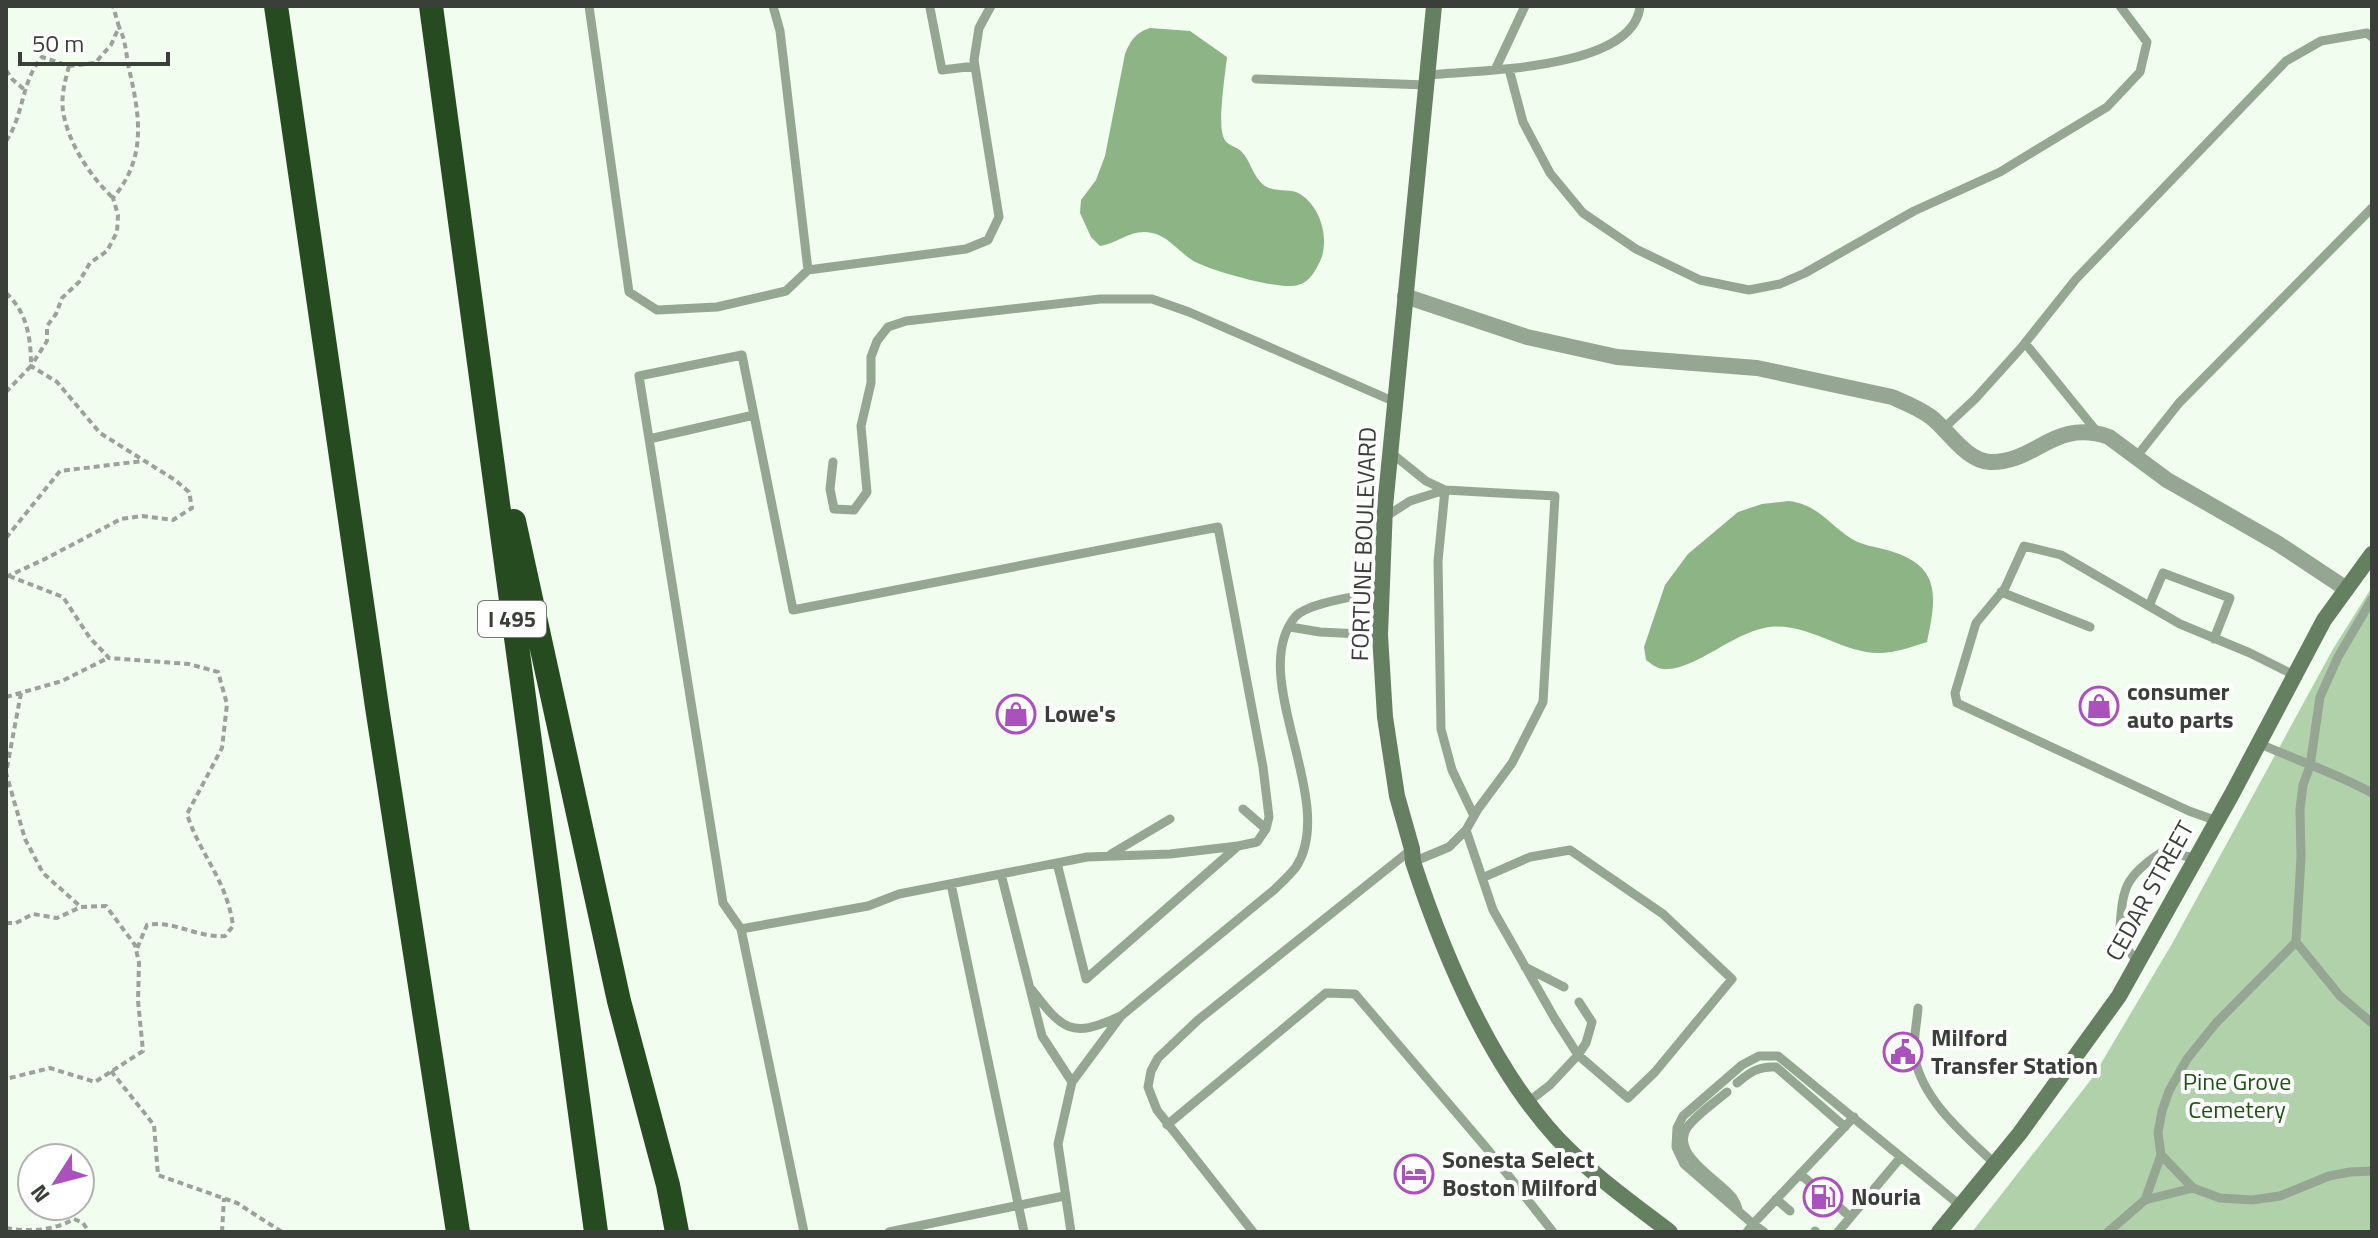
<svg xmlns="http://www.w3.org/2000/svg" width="2378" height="1238" viewBox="0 0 2378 1238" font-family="'Titillium Web',sans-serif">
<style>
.green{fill:#b0d1aa}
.water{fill:#8cb485}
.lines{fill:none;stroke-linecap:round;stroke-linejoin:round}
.path{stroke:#9aa399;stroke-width:4;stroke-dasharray:6 4;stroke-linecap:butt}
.service{stroke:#95a792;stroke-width:9}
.minor{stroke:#95a792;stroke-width:16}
.secondary{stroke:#657f61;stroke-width:16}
.motorway{stroke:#274b21;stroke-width:24}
.labels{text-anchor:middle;stroke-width:8;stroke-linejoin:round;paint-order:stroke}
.shield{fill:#fff;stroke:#757974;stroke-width:2}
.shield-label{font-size:22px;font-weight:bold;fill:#3a3f39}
.street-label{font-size:24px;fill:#3a3f39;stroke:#fff}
.poi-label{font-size:24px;font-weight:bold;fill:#3a3f39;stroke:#fff;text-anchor:start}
.park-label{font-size:24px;fill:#1e5314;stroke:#fff}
</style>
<rect width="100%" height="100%" fill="#f1fdef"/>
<path class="green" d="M2372 587V1232H1972L2093 1077 2173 942 2333 649Z"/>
<path class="water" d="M1150 28 1190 31 1227 57C1225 75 1218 121 1223 136 1226 146 1234 145 1241 151 1251 161 1253 178 1265 186 1276 193 1290 188 1300 194 1321 207 1329 238 1321 259 1316 270 1310 282 1298 285 1281 291 1208 270 1192 260 1178 251 1168 236 1152 233 1132 228 1119 243 1100 246L1091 237 1080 213 1081 200 1096 180 1105 156 1125 54C1131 40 1135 33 1150 28Z
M1789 501C1819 505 1828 524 1852 539 1861 545 1876 547 1887 550 1941 565 1937 595 1927 642 1911 647 1895 653 1879 653 1840 653 1804 619 1764 628 1733 634 1696 668 1668 669 1658 670 1653 665 1646 660L1644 647 1665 585 1688 554 1738 512 1762 504Z"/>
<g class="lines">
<path class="path" d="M69 66C65 81 61 96 63 111 68 143 90 176 113 198
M6 70 12 79 26 91
M6 141C24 116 21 81 42 57L69 66 95 63 111 45 119 27 113 6
M6 293C27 312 31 338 31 366L6 392
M6 538 60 471 143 461
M9 576 63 597 90 638 109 658 189 664 218 672 227 704 222 748 187 814C200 855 227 880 233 926L225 936C197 938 174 920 147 925L136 951
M6 577 45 559 121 519 142 516 173 520 192 508 189 492 175 480 100 433 57 382 31 366 47 341V326L56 314 62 298 79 282 90 263 107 251 117 232 118 215 113 198C147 158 140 116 129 69 126 54 126 41 119 27
M21 693 6 773 25 839 43 873 81 907
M6 697 62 681 108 658
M6 923H16L33 914 57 918 81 907 106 906 135 945 139 963 138 1001 143 1051 95 1082 50 1068 6 1079
M111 1071 154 1125 158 1175 237 1203 282 1232
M6 1228C29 1232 53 1231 74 1219L83 1223 89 1232
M222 1232 224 1198"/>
<path class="service" d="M589 6 629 292 657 310 717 307 786 291 808 270 966 249 988 240 999 217 974 60 979 28 991 6
M773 6 780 31 808 270
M930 8 942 70 975 66
M1509 69 1523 122 1550 173 1583 213 1636 249 1700 280 1749 290 1780 284 1805 273 1914 211 2000 172 2107 107 2140 72 2147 42 2120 6
M1495 70 1525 6
M1428 75C1476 70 1634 71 1640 6
M1256 79 1427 85
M2025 343 2098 433
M1943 429 1975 399 2021 348 2076 279 2286 61 2321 41 2367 33 2372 37
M649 439 754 415
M1390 452 1426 481 1445 490
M2137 456 2179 403 2372 208
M833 462 830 489 834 509 854 510 867 492 861 426 871 383V357L877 341 888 327 906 321 1100 299H1152L1189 312 1395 402
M1385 517 1410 501 1445 490
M2001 592 2090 627
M2149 606 2163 573 2230 598 2214 639
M1290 627 1320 632 1380 635
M2258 743C2296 760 2336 773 2372 793
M1243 809 1266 829
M2217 821 2189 811 1957 703 1955 693 1976 623 2005 588 2024 546 2061 555 2180 624 2250 653 2294 675
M1466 830 1493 910 1555 1019 1578 1055 1550 1085 1528 1102
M1111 854 1170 819
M1413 862 1449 847 1466 830 1478 809 1512 763 1543 702 1555 496 1445 490 1438 561 1441 729 1452 770 1474 816
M1001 874 1042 1036 1072 1082
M1482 878 1530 857 1570 850 1663 914 1732 979 1655 1072 1628 1098 1578 1055 1586 1043 1592 1022 1579 1002
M951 884 1024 1232
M741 929 868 906 899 894 1087 857 1170 854 1238 846
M2296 942 2340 996 2372 1023
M2138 962 2119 939C2123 892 2120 879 2162 852L2196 858
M1525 967 1564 987
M1032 990C1062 1029 1071 1039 1118 1017
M1918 1008C1917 1024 1912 1043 1915 1059 1924 1102 1965 1135 1995 1164
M1737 1083C1750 1072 1759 1066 1776 1067L1845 1127
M1727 1092C1715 1102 1700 1112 1689 1125 1666 1153 1720 1180 1733 1198 1735 1201 1737 1205 1738 1209
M1854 1117 1753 1224 1684 1164 1676 1147 1677 1128 1683 1116 1742 1065 1759 1056H1778L1901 1157
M1167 1125 1326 993 1355 994 1489 1151 1553 1232
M2161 1155 2193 1188 2220 1198 2252 1200 2280 1196 2329 1176 2350 1172 2372 1171
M1800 1174 1813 1185
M1776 1199 1790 1211
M2145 1200 2193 1188
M1837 1205 1850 1217
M1815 1231 1816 1232
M804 1232 741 929 723 903 639 376 742 355 793 610 1218 527 1263 767 1269 817 1266 829 1257 842 1238 846 1086 979 1057 863
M889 1232 1064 1196
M1071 1232 1058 1144 1072 1082 1121 1016 1275 889C1282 882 1290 875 1296 867 1339 801 1246 677 1295 617 1308 602 1362 596 1382 591
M1253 1232 1157 1110 1148 1087 1151 1071 1158 1058 1198 1020 1412 849
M1747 1232 1753 1224 1764 1232
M1838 1232 1901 1157 1961 1206
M2108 1232 2145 1200 2161 1155 2158 1133 2162 1111 2169 1091 2187 1059 2216 1023 2296 942 2301 858 2300 809 2303 785 2310 766 2320 697 2338 657 2372 599"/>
<path class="minor" d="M1405 296 1527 337 1617 357 1757 368 1892 397C1906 403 1919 408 1931 417 1948 430 1966 461 1990 462 2037 463 2053 418 2109 437L2167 480 2277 543 2345 588"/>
<path class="secondary" d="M1434 6 1385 507 1380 635 1385 717 1397 796 1412 849 1413 862C1444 956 1489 1064 1557 1138 1590 1173 1632 1203 1670 1232
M1939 1232 2020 1133 2119 996 2232 794 2324 620 2372 554"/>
<path class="motorway" d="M276 6 377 707 458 1232
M431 6 596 1232
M514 521 619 1001 668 1185 677 1232"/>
</g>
<defs>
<symbol id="shop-ring" viewBox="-11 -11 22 22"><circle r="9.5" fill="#fff" stroke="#ab51bd" stroke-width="1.5"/><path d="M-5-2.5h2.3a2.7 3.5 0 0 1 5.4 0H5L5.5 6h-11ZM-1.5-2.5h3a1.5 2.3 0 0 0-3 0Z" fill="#ab51bd"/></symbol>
<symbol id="civic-ring" viewBox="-11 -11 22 22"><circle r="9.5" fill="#fff" stroke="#ab51bd" stroke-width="1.5"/><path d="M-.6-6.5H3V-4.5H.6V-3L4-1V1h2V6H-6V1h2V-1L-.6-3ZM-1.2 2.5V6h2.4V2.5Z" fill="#ab51bd"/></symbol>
<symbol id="hotel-ring" viewBox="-11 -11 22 22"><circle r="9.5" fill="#fff" stroke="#ab51bd" stroke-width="1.5"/><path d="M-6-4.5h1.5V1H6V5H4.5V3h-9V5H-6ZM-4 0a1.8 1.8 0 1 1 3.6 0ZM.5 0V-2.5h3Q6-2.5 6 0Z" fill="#ab51bd"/></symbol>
<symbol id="fuel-ring" viewBox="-11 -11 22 22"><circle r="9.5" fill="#fff" stroke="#ab51bd" stroke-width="1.5"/><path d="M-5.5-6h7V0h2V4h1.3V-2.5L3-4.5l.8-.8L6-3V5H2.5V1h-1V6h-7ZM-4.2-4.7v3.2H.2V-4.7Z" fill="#ab51bd"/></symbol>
</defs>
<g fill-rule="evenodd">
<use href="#shop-ring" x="2077" y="684" width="44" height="44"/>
<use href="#shop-ring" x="994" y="692" width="44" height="44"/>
<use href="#civic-ring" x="1881" y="1030" width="44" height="44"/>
<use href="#hotel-ring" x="1392" y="1152" width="44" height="44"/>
<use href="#fuel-ring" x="1801" y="1175" width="44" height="44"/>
</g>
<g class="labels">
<rect class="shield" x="478" y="601" width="68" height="36" rx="6"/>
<g class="shield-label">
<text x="512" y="627">I 495</text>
</g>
<g class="street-label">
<text transform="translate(1364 544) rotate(-88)" y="8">FORTUNE BOULEVARD</text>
<text transform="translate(2150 891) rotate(-61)" y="8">CEDAR STREET</text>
</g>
<g class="poi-label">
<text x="2127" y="700">consumer<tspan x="2127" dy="28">auto parts</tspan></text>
<text x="1044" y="722">Lowe's</text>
<text x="1931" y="1046">Milford<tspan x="1931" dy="28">Transfer Station</tspan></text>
<text x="1442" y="1168">Sonesta Select<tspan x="1442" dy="28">Boston Milford</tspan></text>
<text x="1851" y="1205">Nouria</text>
</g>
<g class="park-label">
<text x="2237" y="1090">Pine Grove<tspan x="2237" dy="28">Cemetery</tspan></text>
</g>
</g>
<rect width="2378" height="1238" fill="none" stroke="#3a3f39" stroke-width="16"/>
<g transform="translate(56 1182) rotate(234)"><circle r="38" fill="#ffffff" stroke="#b0b2b0" stroke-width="2"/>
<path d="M0-6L14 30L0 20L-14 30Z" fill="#ab51bd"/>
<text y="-12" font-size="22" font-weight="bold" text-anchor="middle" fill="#3a3f39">N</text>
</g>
<path d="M20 52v12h148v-12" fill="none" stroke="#3a3f39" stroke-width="4"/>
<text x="32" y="52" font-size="24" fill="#3a3f39" stroke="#ffffff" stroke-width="6" paint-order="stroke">50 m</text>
</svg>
